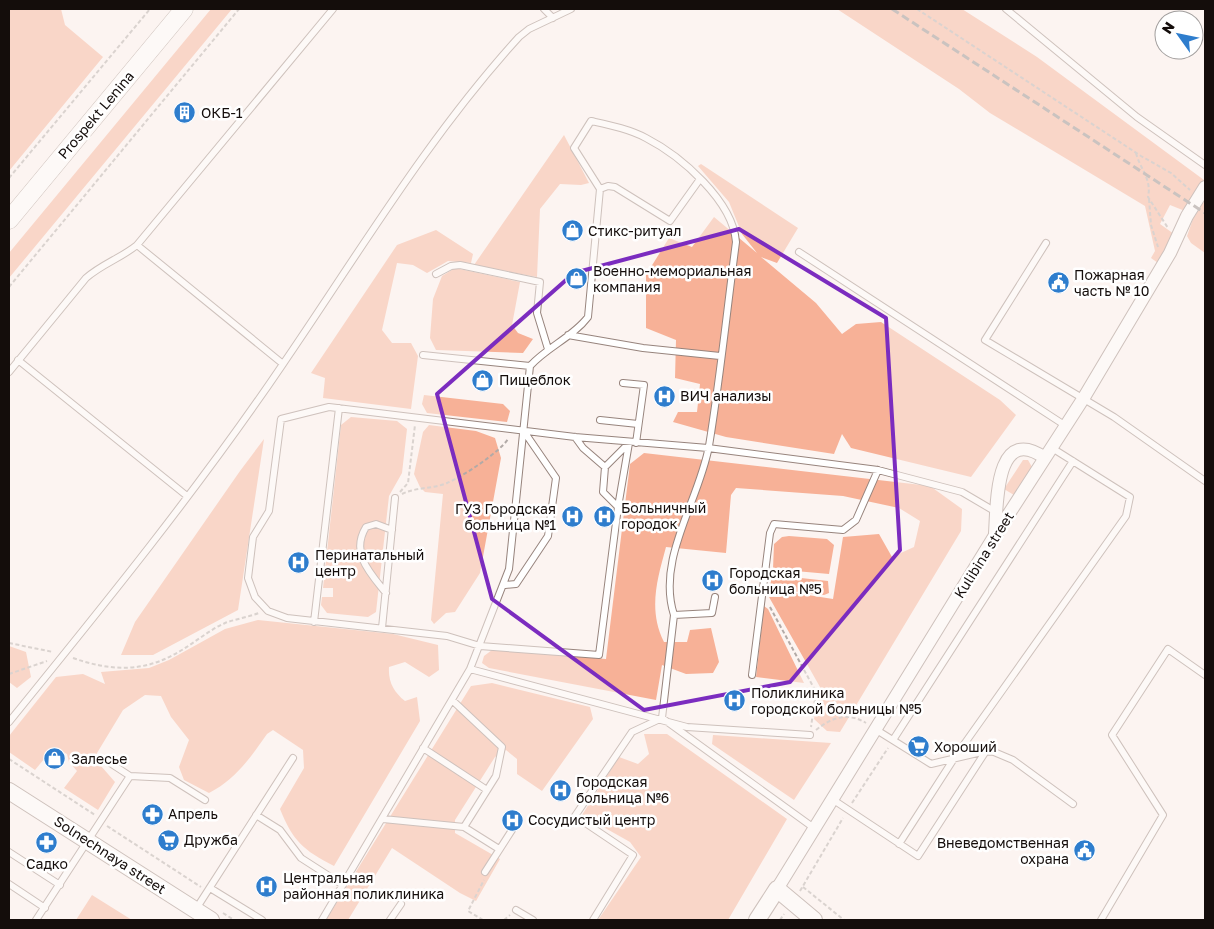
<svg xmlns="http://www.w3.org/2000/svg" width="1214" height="929" viewBox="0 0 1214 929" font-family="'Golos Text',sans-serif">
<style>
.green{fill:#f7b197}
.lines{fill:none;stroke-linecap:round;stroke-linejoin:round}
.service-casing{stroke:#97847d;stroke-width:8}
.minor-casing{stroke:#97847d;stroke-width:14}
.tertiary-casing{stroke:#97847d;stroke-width:18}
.secondary-casing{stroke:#97847d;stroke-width:19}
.path{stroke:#b2aaa7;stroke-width:2;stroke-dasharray:4 2.5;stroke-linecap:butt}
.service{stroke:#fff;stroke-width:6}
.minor{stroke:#fff;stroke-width:12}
.tertiary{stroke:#fff;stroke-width:16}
.secondary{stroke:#fff;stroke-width:18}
.rail{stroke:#8f8885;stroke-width:3;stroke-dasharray:8 4;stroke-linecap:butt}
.marked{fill:none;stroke:#7b2cbf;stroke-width:4;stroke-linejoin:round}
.labels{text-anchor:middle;stroke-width:5;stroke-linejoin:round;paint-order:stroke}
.poi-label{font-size:14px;fill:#140d0b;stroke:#fff;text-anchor:start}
.street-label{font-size:14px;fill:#140d0b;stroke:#fff}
</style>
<rect width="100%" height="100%" fill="#fcf4f1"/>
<path class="green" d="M9 9H61L65 25 103 57 9 171Z
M211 9H232L9 278V253Z
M837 9H962L1037 57 1204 180 1185 211 1170 205 1160 224 1174 234 1158 263 1151 258 1155 251 1145 206 990 113 959 89Z
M564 135 589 183 581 185 560 184 540 209 537 277 474 265Z
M701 164 798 228 777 263 761 257 816 303 842 334 856 324 881 322 1000 400 1016 415 971 477 851 448 842 434 834 454 726 437 673 422 678 412H697L700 384 675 378 676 340 646 328V275L669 238 692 247 714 217 757 253 742 234 729 202 698 166Z
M1205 200V253L1191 243 1187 236 1193 219Z
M436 230 473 254 471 263 448 261 427 273 413 265 397 263 382 330 392 343H411L418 356 411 409 323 398 325 378 311 373 397 245Z
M455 268 520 282 512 325 518 333 533 339 523 353 436 350 430 338 433 299 442 276Z
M424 395 503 404 510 411 507 422 427 413 422 404Z
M351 417 397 421 407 429 402 473 389 496 376 612 368 617 327 613 321 605 322 597H333V588H323L341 425Z
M429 425 476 431 495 438 501 458 480 573 455 612 446 613 434 624 431 620 443 494 425 492 420 487 414 474 423 432Z
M264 439 238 610 153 655H121L135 622 240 471Z
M644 453 930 486 962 509 961 531 840 732 827 731 814 719 820 687 769 597H780L789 592 833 599 843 537 879 534 892 557 914 547 920 521 899 508 843 496 736 488 731 495 726 553 666 547C657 580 648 610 664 642H687L690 630 711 628 719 662 713 673 686 674 662 665 656 700 489 668 482 663 484 656 492 650 606 659 630 464Z
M1023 460H1028L1032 467 1014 495 1004 489Z
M789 536 827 539 834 545 829 574 773 569 774 544 782 537Z
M774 575 828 581 829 593 824 595 782 590 779 594 770 592 771 578Z
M764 606 768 609 804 683 756 677Z
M258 620 393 634 438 645 439 670 429 677 405 662 389 667C388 682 394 692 405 701L417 697 420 721 334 866C303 850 293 841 280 809L304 768 303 750 273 730 267 734C250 758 236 779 209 793L184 780 179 767 189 740 171 717 161 696 145 695 123 710 94 758 115 782 98 810 64 788 77 771 69 762 67 754 54 747 35 770 9 752V736L56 677 83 674 105 684 101 672 149 668 169 660 225 629Z
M9 646 26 652 31 677 17 688 9 682Z
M492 683 590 707 593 719 542 791 517 774V759L506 750 495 757 455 820V833L500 859 476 901 460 893 392 848 348 920H326L471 686Z
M644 734H667L787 819 728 920H598L641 857 630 842 582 815 619 757 638 764 649 754Z
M713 735 831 743 794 800 712 744Z
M92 895 132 920H76Z"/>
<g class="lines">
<defs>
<path id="service" d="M544 9 553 18
M1006 9 1137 117 1205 165
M600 189 608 186 615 187 670 221 700 179
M1046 243 985 340 1114 417 1205 481
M137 245 283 364
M799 252 1066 426
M436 274 451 266 460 265 540 282 537 313 548 349
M568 335 643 348 720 356
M423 355 530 366
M18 360 187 496
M9 372 86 278C102 264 121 258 137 245L333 9
M623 383 644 385 636 443
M600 420 638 424
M575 437 583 448 605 467 603 492 618 507
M629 443 618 507 599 655 480 646 447 636 287 618 268 611 255 597 248 578 253 537 269 511 281 419 329 407 575 437 708 448 878 470 962 492 996 512
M605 467 628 444
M505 585 516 584 548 536 556 478 523 430
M386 593C370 573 350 553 366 527L376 524 392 530
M674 615 712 613 715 597
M314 622 339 408
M382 628 395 498
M470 669 687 727 810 735
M752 675 770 533 774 524 843 530 856 520 878 470
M9 722C104 605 199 488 283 364 359 253 428 137 519 37L529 29 571 9
M875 729 931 764 986 751 994 752 1013 760 1073 804
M893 740 1073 461
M423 748 487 790
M130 776 170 778 205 800
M832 799 918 856 986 751
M256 815 280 830 301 858 343 885
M383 819 464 827 496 776 502 747 452 700
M464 827 499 849
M899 844 955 757 1126 516 1130 497 1052 448
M9 852 60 885
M485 872 512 830
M9 884 45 908
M210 888 262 920
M196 909 293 758
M516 910 533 920
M36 920 130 776 107 761
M322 920 470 669 509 569 530 366C547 347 573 337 588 317L600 189 574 148 591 121C609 125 629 129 646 138 681 156 733 201 736 242 727 310 720 379 709 446 699 501 656 559 674 615L662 718
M390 920 401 904
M593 920 633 855 575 816 632 732 662 718 814 828
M1101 920 1163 815 1112 735 1168 649 1205 675"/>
<path id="minor" d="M995 533C997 504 995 423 1045 458
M777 889 994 537 1083 399 1170 253 1187 216 1205 187"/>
<path id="tertiary" d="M9 791 211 920
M757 920 777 889 814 920"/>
<path id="secondary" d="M9 220 184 9"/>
</defs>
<use href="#service" class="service-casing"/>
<use href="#minor" class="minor-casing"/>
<use href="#tertiary" class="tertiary-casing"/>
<use href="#secondary" class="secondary-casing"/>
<path class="path" d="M917 9 1141 156 1171 173 1190 190
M1136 153C1140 169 1152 179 1148 197L1168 228
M9 178 150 9
M1149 199 1151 225 1158 247
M9 287 239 9
M400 492 408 483 415 425
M402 494C416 487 433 489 447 483 462 477 500 452 508 439
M332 551 352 553
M770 607 816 692 811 727
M9 643 53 652
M73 658C107 670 140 673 173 655 191 646 207 631 225 623 236 619 248 617 259 613
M9 674 47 661
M816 730C832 717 848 712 866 723
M9 759 95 815
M852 803 888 748
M107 826 201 887
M803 887 844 920
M800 891 843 818
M223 913 234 920
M483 920 468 911 484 880
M504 920 510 915
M780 920 784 914"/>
<use href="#service" class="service"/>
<use href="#minor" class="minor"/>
<use href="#tertiary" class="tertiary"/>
<use href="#secondary" class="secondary"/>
<path class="rail" d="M892 9 1205 213"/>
</g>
<path d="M0 0H1214V929H0ZM739 229 886 318 900 550 790 682 644 710 492 599 437 394 574 273Z" fill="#fcf4f1" fill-opacity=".55" fill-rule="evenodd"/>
<path class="marked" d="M739 229 886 318 900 550 790 682 644 710 492 599 437 394 574 273Z"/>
<defs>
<symbol id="building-disc" viewBox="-11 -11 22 22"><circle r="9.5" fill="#2e7dcd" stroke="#fff"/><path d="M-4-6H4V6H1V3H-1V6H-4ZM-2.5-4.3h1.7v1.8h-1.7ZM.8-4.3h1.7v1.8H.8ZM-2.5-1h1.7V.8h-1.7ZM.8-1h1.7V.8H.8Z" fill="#fff"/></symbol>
<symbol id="shop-disc" viewBox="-11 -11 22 22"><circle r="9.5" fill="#2e7dcd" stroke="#fff"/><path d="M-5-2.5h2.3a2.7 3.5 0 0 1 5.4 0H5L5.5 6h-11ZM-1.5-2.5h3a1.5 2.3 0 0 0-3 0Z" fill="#fff"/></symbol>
<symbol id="civic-disc" viewBox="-11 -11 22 22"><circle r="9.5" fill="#2e7dcd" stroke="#fff"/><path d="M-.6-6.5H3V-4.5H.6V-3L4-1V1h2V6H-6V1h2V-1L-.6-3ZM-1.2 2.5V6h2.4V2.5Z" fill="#fff"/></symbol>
<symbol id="hospital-disc" viewBox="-11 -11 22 22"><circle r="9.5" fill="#2e7dcd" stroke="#fff"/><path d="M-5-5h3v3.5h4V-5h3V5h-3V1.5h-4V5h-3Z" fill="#fff"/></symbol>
<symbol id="supermarket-disc" viewBox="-11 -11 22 22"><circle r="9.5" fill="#2e7dcd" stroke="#fff"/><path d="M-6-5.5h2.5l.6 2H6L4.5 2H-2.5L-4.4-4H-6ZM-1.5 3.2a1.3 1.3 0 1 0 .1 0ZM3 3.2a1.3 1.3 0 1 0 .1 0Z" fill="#fff"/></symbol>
<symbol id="pharmacy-disc" viewBox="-11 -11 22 22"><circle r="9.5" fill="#2e7dcd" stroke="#fff"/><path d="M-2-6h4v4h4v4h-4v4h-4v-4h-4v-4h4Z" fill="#fff"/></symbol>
</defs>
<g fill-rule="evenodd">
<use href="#building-disc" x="172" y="100" width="25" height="25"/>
<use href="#shop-disc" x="560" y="218" width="25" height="25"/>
<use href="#shop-disc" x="564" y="266" width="25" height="25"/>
<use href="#civic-disc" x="1046" y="270" width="25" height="25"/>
<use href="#shop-disc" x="470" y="368" width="25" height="25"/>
<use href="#hospital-disc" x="652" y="384" width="25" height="25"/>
<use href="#hospital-disc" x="592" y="504" width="25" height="25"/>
<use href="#hospital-disc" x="560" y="504" width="25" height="25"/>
<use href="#hospital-disc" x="286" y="550" width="25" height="25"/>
<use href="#hospital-disc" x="700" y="568" width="25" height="25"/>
<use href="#hospital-disc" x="722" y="688" width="25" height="25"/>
<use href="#supermarket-disc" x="906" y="734" width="25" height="25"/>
<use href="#shop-disc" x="42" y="746" width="25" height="25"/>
<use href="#hospital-disc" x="548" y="778" width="25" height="25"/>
<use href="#pharmacy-disc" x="140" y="802" width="25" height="25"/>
<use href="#hospital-disc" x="500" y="808" width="25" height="25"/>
<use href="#supermarket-disc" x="156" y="828" width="25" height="25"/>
<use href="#pharmacy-disc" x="34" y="830" width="25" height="25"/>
<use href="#civic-disc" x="1072" y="838" width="25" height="25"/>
<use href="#hospital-disc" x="254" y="874" width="25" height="25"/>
</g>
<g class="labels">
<g class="poi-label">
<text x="201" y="118">ОКБ-1</text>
<text x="588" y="236">Стикс-ритуал</text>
<text x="593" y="276">Военно-мемориальная<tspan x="593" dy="16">компания</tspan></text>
<text x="1074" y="280">Пожарная<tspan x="1074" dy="16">часть № 10</tspan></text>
<text x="499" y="385">Пищеблок</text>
<text x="680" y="401">ВИЧ анализы</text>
<text x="621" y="513">Больничный<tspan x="621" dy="16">городок</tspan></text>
<text x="556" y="514" text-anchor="end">ГУЗ Городская<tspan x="556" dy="16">больница №1</tspan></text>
<text x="315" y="560">Перинатальный<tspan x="315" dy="16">центр</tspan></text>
<text x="729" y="578">Городская<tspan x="729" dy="16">больница №5</tspan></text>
<text x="751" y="698">Поликлиника<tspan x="751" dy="16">городской больницы №5</tspan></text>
<text x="934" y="752">Хороший</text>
<text x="71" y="764">Залесье</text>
<text x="576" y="787">Городская<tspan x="576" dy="16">больница №6</tspan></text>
<text x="168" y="819">Апрель</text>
<text x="528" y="825">Сосудистый центр</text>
<text x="184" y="845">Дружба</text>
<text x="1069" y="848" text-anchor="end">Вневедомственная<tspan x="1069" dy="16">охрана</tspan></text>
<text x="47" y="869" text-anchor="middle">Садко</text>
<text x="283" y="883">Центральная<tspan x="283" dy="16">районная поликлиника</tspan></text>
</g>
<g class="street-label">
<text transform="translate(96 115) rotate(-50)" y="5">Prospekt Lenina</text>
<text transform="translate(984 555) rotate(-58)" y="5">Kulibina street</text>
<text transform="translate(110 855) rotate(33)" y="5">Solnechnaya street</text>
</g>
</g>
<rect width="1214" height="929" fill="none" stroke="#140d0b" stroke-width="20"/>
<g transform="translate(1179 35) rotate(303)"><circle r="24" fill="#ffffff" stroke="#a19e9d"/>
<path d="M0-4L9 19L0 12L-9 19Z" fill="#2e7dcd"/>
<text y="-8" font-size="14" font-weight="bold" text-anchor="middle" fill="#140d0b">N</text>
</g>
</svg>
